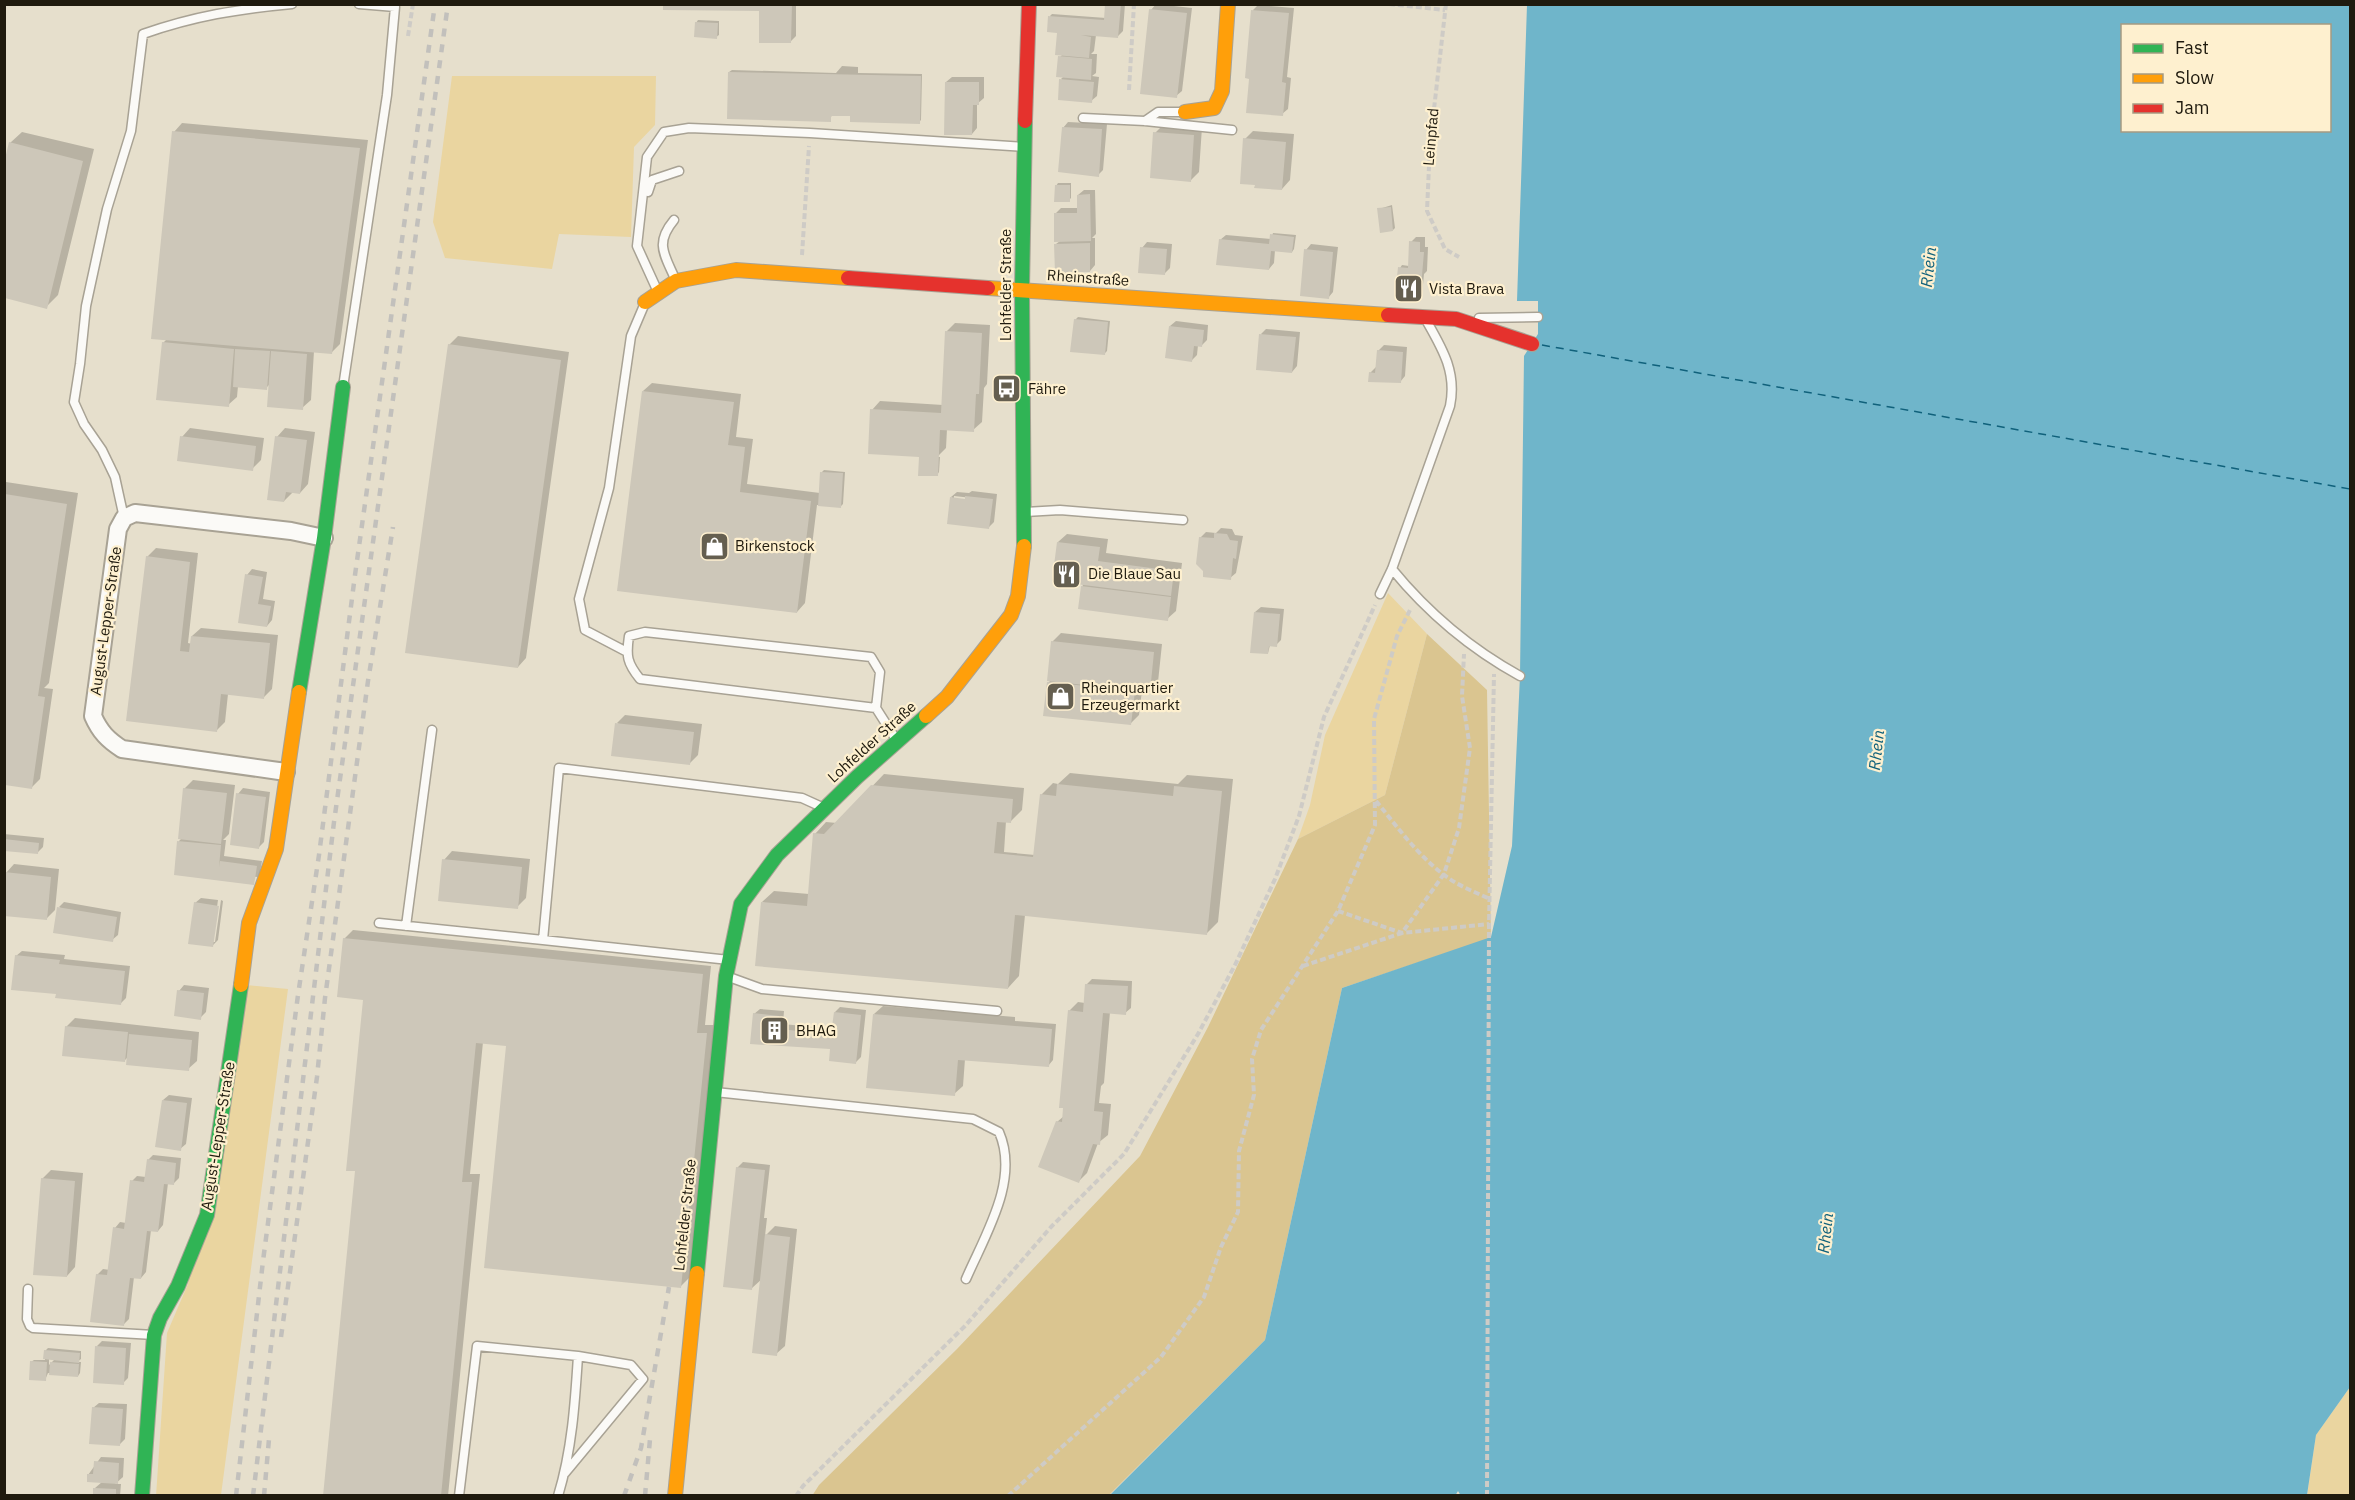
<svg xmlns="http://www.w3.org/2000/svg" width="2355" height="1500" viewBox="0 0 2355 1500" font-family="'IBM Plex Sans',sans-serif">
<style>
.green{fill:#ead5a0}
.forest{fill:#dac590}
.water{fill:#6fb5ca;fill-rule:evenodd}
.shadow{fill:#0003;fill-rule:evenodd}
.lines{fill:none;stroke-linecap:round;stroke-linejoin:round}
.ferry{stroke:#10617b;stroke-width:1.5;stroke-dasharray:8 6;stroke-linecap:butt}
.building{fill:#cdc7b9}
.lane-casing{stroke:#a8a294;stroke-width:11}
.street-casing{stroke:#a8a294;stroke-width:20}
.fast-casing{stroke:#a8a294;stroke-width:16}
.slow-casing{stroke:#a8a294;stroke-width:16}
.jam-casing{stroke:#a8a294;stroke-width:16}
.path{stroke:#cecbc6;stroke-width:4;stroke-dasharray:6 3;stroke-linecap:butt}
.lane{stroke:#fbfaf7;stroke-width:8}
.street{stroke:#fbfaf7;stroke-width:16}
.fast{stroke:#30b455;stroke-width:14}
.slow{stroke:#ff9f0a;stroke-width:14}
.jam{stroke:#e5322d;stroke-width:14}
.rail{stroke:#c2c0bc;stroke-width:4.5;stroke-dasharray:8 8;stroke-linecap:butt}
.labels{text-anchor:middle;stroke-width:4.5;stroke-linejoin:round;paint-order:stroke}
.street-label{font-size:15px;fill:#1f1a0e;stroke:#fef0cf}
.poi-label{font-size:15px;fill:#1f1a0e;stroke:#fef0cf;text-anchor:start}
.water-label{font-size:16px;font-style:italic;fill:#10617b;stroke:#fef0cf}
</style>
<rect width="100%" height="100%" fill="#e6dfcc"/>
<path class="green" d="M452 76H656L655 125 634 147 631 237 559 234 552 269 445 258 433 222Z
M1388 593 1427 634 1385 795 1298 839 1310 805 1325 735Z
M247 985 288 989 221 1495 156 1496 167 1333 188 1284Z
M2350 1387V1495L2307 1496 2316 1435Z"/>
<path class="forest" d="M1427 634 1487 690 1491 938 1342 988 1265 1340 1109 1495 812 1496 819 1485 957 1349 1140 1156 1208 1027 1298 839 1385 795Z"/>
<path class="water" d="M1527 5H2350V1387L2316 1435 2307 1495 1461 1496 1458 1491 1455 1496H1109L1265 1340 1342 988 1491 937 1512 846 1520 676 1524 356 1538 334V301H1517ZM2122 26H2330V130H2122Z"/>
<path class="shadow" d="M664 4H796V36L790 42 761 10Z
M1107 4H1125L1123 31 1118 36 1096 35 1094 51 1091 54H1097L1096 73 1092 76 1099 77 1097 96 1091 101 1061 79 1064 76 1060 57 1063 54 1058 34 1050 16 1052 14 1106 18Z
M1156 4 1192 8 1182 91 1176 96 1151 10Z
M1258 5 1294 8 1287 77 1291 78 1288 109 1282 114 1253 10Z
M698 20 719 21V35L716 37 696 23Z
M842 66 858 67V73L922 74 921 120 919 122 851 114H832L830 121 729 72 732 70 836 73Z
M952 77H984V98L977 104V128L972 134 946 82Z
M1068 122 1107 124 1103 170 1098 175 1063 128Z
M182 123 368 140 340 344 331 353 314 351 311 400 302 408 270 384 266 388 238 386 237 397 228 405 163 343 167 339 174 132Z
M1164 124 1202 127 1199 172 1190 181 1155 133Z
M1253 131 1294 134 1290 180 1282 189 1245 139Z
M22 132 94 149 58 295 46 307 4 297V165L10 143Z
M1058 183H1071V198L1069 200 1056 186Z
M1084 190H1095L1096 234 1092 238H1095V265L1090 271 1056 244 1060 241 1055 214 1061 208H1079L1078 195Z
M1392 205 1395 228 1393 230 1379 209Z
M1273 233 1296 235 1294 249 1292 252 1275 250 1274 263 1269 269 1220 240 1226 235 1271 239Z
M1416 237H1425V247H1428L1427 271 1424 274 1422 295 1420 298 1400 268 1402 265 1409 266 1411 242Z
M1147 242 1172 244 1170 268 1165 273 1142 248Z
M1311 244 1338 247 1333 292 1328 298 1306 250Z
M1078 317 1110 321 1107 351 1104 354 1075 320Z
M1176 321 1208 325 1207 340 1201 346 1198 345 1197 355 1192 360 1170 326Z
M955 323 990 325 987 384 984 388 982 422 973 430 947 429 946 448 937 457H940L939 472 937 475 872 410 880 401 943 405 947 331Z
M1266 329 1300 332 1297 366 1292 372 1261 334Z
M458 336 569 352 526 658 518 667 449 345Z
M1384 345 1407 347 1405 376 1400 382 1370 373 1376 367 1378 351Z
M652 383 741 394 736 437 753 439 747 484 820 493 822 472 824 470 845 472 843 504 840 507 817 505 805 603 797 612 643 391Z
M190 428 264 438 261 460 252 469 182 437Z
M285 428 315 432 308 484 300 493 293 492 284 501 277 437Z
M6 482 78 493 49 683 44 688 53 689 40 779 31 788 4 784Z
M972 491 997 494 994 522 989 527 951 497 957 492 969 493ZM954 496 972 498V501L954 499Z
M1221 528 1232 529 1235 535 1243 536 1236 573 1230 578 1200 538 1206 532 1216 533Z
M1067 534 1108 539 1106 553 1182 563 1176 611 1167 619 1080 608 1083 583 1058 542Z
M156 548 198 553 188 643 192 644V636L201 628 278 635 272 689 263 698 228 694 225 722 217 730 128 719 147 557Z
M252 569 267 572 263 599 275 601 272 620 267 626 240 622 247 575Z
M1261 607 1284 609 1281 640 1276 645H1270L1268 653 1255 612Z
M1061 633 1162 644 1158 682 1149 690H1142L1139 715 1130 724 1048 683 1051 680 1052 642Z
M625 715 702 724 698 755 689 764 617 723Z
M1070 773 1178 784 1187 775 1233 779 1218 922 1206 934 1025 915 1019 976 1008 988 762 902 774 891 809 894 815 834 826 822 837 823 884 774 1024 788 1022 810 1010 822 1006 821 1004 852 1035 855 1041 795 1053 783 1058 784Z
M193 780 235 785 229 834 223 840H226L224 856 262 861 259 877 175 874 179 841 182 838 184 789Z
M243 788 270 792 264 842 259 847 238 794Z
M4 834 44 838 43 847 38 852 4 849Z
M452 851 530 859 526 898 517 907 444 860Z
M14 864 59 869 55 910 46 919 6 873Z
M201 898 218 900 212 942H215L221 900 223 901 218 940 212 946 195 903Z
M64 902 121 912 118 935 112 940 59 907Z
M353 930 711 966 705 1025H714L689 1278 681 1286 508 1045 483 1042 470 1174H480L448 1496H324L356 1170 365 999 344 939Z
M22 951 65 955 64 959 130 966 126 998 121 1003 57 993 16 956Z
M1092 979 1132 981 1131 1008 1125 1013 1110 1012 1104 1083 1101 1086 1099 1103 1111 1104 1108 1135 1098 1143 1087 1173 1079 1181 1057 1122 1064 1116 1069 1011 1078 1002 1085 1003 1086 985Z
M184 985 209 988 206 1012 200 1018 179 991Z
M883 1006 1015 1017V1021L1056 1024 1053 1060 1048 1066 965 1059 963 1086 954 1094 874 1014Z
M840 1007 866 1010 861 1057 856 1062 832 1048 751 1043 754 1014 760 1009 784 1011 783 1024 833 1029 835 1012Z
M75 1018 199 1032 197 1061 188 1069 128 1057 124 1061 66 1027Z
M169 1095 192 1098 186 1144 180 1149 163 1100Z
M153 1155 181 1158 179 1178 173 1184 168 1183 163 1225 158 1231 151 1230 146 1272 141 1278 134 1277 129 1319 124 1324 97 1275 103 1269 110 1270 115 1228 120 1222 126 1223 132 1181 137 1176 146 1177 148 1160Z
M743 1162 770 1165 764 1218H767L765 1236 775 1226 797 1229 785 1346 776 1354 762 1279 752 1288 737 1168Z
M51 1170 83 1173 75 1267 67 1276 42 1179Z
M102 1341 131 1343 128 1378 123 1383 97 1346Z
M48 1348 81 1351V1359L77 1362H81L80 1373 78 1376 48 1373 45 1380 31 1362 34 1360H45V1351ZM49 1358 55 1359 49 1365Z
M99 1403 127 1404 125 1439 119 1445 93 1408Z
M101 1457 124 1458 123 1477 115 1484H121L120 1496H94L95 1488 102 1482 88 1475Z"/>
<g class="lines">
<path class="ferry" d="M1542 345 2350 489"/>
</g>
<path class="building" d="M663 4H792L791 43H759V11L663 10Z
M1105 4H1121L1118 38 1081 35 1091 37 1089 58 1055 55 1057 33 1047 32 1048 16 1104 20Z
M1149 9 1187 13 1177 98 1140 94Z
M1251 10 1289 13 1282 82 1286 83 1283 116 1246 113 1249 79 1245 78Z
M695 22 718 23 717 39 694 37Z
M1058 56 1092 59 1091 80 1056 77Z
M728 72 921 76 920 124 850 122V116H831V122L727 119Z
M1059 79 1094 82 1092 103 1058 100Z
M945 82H979V105H973L972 135H944Z
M1062 127 1102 129 1099 177 1058 172Z
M172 131 360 148 332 354 151 339Z
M1153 132 1194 135 1191 182 1150 178Z
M1243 138 1286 142 1282 190 1254 188 1255 185 1240 184Z
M9 142 83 161 47 309 5 298V159Z
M1055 185H1070V202H1054Z
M1090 194 1091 241 1054 242V213H1077V195Z
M1391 207 1393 231 1380 233 1377 208Z
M1270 234 1294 237 1292 253 1271 251 1269 270 1216 265 1219 239 1269 244Z
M1409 241 1420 242V252H1424L1420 299 1395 297 1398 267 1408 268Z
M1090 243V272L1055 273 1054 244Z
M1140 247 1167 249 1165 275 1138 273Z
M1304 249 1333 252 1329 299 1300 296Z
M1074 319 1108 322 1105 355 1070 352Z
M1169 326 1204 330 1202 347 1194 346 1192 362 1165 358Z
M945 331 982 333 979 394H976L974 432 940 430 938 476H918L919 457 868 454 870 409 941 413Z
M1259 334 1296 337 1292 373 1256 370Z
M162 342 234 349 229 407 156 400Z
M448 344 561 360 518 668 405 653Z
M235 349 270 351 267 390 233 387Z
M1377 350 1403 352 1401 383 1368 382 1369 372 1375 373Z
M271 351 307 354 303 410 267 407Z
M642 391 734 402 728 445 745 447 740 492 811 501 797 613 617 591Z
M180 436 256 446 253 471 177 461Z
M275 436 307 440 300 494 286 492 284 502 267 500Z
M820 472 843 473 841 508 818 506Z
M5 494 67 504 38 696 45 697 32 789 5 785Z
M965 496 993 499 989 529 947 524 950 497 965 499Z
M1214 533 1227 534 1230 540 1238 541 1236 559 1233 558 1231 580 1203 577V571L1196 564 1199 537 1214 538Z
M1057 542 1100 547 1098 561 1174 571 1171 596 1052 581Z
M146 556 190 562 180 651 189 652 191 636 270 643 264 699 221 694 217 732 126 721Z
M245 574 263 577 258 604 271 606 267 627 238 623Z
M1081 586 1171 597 1168 621 1078 609Z
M1254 612 1280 614 1277 647 1269 646 1268 654 1250 653Z
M1051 641 1154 652 1150 692 1047 681Z
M1047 682 1135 691 1131 725 1043 716Z
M615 723 694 732 690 765 611 756Z
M1057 784 1173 796 1174 786 1222 791 1207 935 1015 915 1008 989 755 966 761 902 807 906 813 833 824 834 871 785 1013 799 1011 823 997 822 994 853 1033 857 1040 794 1056 796Z
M183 788 227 793 221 844 178 839Z
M236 793 266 797 259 849 230 845Z
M4 839 39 843 38 854 4 851Z
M177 841 221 845 219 867 220 861 257 866 254 885 174 875Z
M442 859 522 867 518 909 438 901Z
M4 872 51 877 47 920 4 916Z
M194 902 219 906 213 947 188 944Z
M57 907 117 917 113 942 53 933Z
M343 938 703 974 697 1033H707L681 1288 484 1268 506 1046 476 1043 462 1182H472L441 1496H323L355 1171H346L363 1000 337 997Z
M15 955 60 960 59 964 125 971 121 1005 55 998 56 994 11 990Z
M1085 984 1128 986 1126 1015 1103 1013 1094 1111 1103 1112 1100 1145 1093 1144 1079 1183 1038 1167 1056 1121 1062 1122 1063 1108H1059L1068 1010 1083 1012Z
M177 990 204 993 201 1020 174 1016Z
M834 1012 861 1015 856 1064 829 1061 830 1049 750 1044 753 1013 779 1016 778 1029 831 1034Z
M873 1014 1052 1029 1049 1067 958 1060 955 1096 866 1088Z
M65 1026 128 1032 125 1062 62 1056Z
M129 1034 192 1040 189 1071 126 1065Z
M162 1100 187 1103 181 1151 155 1147Z
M147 1159 176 1163 174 1185 164 1184 158 1232 147 1231 141 1279 130 1278 124 1326 90 1322 96 1274 107 1275 113 1227 124 1229 130 1180 144 1182Z
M736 1167 765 1170 752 1290 723 1287Z
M41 1178 75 1181 67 1277 33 1275Z
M765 1234 790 1237 777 1356 752 1353Z
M95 1346 126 1348 124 1385 93 1383Z
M44 1350 80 1353 79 1363 43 1359Z
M30 1361 47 1362 46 1381 29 1380Z
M50 1362 79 1364 78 1377 49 1375Z
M92 1407 123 1409 120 1446 89 1444Z
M94 1461 119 1463 118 1484 87 1482V1474H93Z
M93 1488 116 1489V1496H93Z"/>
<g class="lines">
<defs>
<path id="lane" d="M1083 118 1145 121 1232 130
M1145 121 1158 112H1183
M648 192 652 180 679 171
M674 220C654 244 665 255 676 281
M658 292 637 246 647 157 664 132 689 128 810 133 1024 147
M1479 318 1538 317
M343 387 387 95 395 7 359 4
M1025 512 1060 510 1183 520
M124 518 115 477 102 450 84 424 74 402 80 364 86 306 107 209 131 131 143 34C194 16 238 9 292 4
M1392 569C1428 613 1471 649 1520 676
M1380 594 1392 569 1450 406C1457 372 1442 348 1426 320
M627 652 585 630 579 599 609 488 631 336 645 303
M876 708 880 672 871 657 645 632 629 636C626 656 627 663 640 679L876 708 897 741
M379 923 543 940
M406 926 432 730
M729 960 543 940 559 768 802 798 824 808
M729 977 762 989 997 1011
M715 1092 973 1119 999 1132C1020 1180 985 1235 966 1279
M28 1289 27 1319 30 1326 33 1328 154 1335
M459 1496 477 1346 578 1356
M558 1496C572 1450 575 1403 578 1356L631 1365 643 1379 565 1473"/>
<path id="street" d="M286 772 122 749C108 740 100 732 93 716L118 529 124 518 135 513 291 531 324 538"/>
<path id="fast" d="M1024 546 1022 289 1025 121
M299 692 324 538 343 387
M697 1273 726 976 741 904 777 855 857 777 926 716
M142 1496 154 1335 160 1318 178 1286 207 1215 241 985"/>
<path id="slow" d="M1185 112 1214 108 1222 91 1228 4
M988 288 1388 315
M645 302 676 281 736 270 848 278
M926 716 947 697 1011 615 1018 596 1024 546
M241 985 249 923 276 849 299 692
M675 1496 697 1273"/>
<path id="jam" d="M1025 121 1029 4
M848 278 988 288
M1388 315 1456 319 1532 344"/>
</defs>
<use href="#lane" class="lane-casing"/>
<use href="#street" class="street-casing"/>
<use href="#fast" class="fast-casing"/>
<use href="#slow" class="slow-casing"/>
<use href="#jam" class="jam-casing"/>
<path class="path" d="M1389 4 1445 10
M1446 4 1430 144 1427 211 1445 249 1459 257
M408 36 413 4
M1129 90 1134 4
M802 255 809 146
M1376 801C1400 830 1423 863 1456 883 1467 889 1479 894 1490 899
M1338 911 1402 933 1489 924
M1303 966 1402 933 1444 874 1459 828 1470 748 1462 696 1464 654
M796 1496 803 1486 965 1326 1051 1227 1124 1154 1198 1034 1235 965 1275 879 1299 816 1324 717 1375 605
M1008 1496 1161 1357 1204 1297 1221 1247 1238 1212 1239 1151 1254 1095 1252 1059 1261 1030 1338 911 1375 825 1374 719 1397 636 1410 610
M1487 1496 1489 924 1494 674"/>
<use href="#lane" class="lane"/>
<use href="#street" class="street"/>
<use href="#fast" class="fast"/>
<use href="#slow" class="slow"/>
<use href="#jam" class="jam"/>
<path class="rail" d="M281 1337 317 1077 325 998 368 681 393 527
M236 1496 263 1261 298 995 319 855 355 575 435 4
M253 1496 334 822 448 4
M264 1496 269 1439
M624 1496 641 1448 669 1287
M645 1496 650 1439"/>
</g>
<defs>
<symbol id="restaurant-square" viewBox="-11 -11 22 22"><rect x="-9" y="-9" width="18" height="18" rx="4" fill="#655f50" stroke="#fef0cf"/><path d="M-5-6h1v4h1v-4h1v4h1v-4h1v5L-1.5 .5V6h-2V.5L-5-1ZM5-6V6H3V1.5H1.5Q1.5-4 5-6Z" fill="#fff"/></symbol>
<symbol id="bus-square" viewBox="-11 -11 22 22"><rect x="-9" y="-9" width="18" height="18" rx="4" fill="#655f50" stroke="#fef0cf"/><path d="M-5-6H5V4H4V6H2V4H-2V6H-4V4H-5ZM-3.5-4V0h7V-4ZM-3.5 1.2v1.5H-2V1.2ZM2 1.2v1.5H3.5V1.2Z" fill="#fff"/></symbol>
<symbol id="shop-square" viewBox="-11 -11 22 22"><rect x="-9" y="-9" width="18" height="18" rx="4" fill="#655f50" stroke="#fef0cf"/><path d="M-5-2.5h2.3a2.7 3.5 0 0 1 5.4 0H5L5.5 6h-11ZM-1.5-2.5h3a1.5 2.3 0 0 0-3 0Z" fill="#fff"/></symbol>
<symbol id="building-square" viewBox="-11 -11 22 22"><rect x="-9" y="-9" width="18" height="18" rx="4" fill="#655f50" stroke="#fef0cf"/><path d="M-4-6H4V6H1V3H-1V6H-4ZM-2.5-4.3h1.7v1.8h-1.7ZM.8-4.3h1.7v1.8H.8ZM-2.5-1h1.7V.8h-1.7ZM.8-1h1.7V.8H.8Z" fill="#fff"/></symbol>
</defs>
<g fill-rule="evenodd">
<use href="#restaurant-square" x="1392" y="272" width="33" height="33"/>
<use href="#bus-square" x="990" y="372" width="33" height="33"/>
<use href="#shop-square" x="698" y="530" width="33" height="33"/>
<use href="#restaurant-square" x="1050" y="558" width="33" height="33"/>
<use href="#shop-square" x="1044" y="680" width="33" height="33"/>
<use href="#building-square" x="758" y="1014" width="33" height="33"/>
</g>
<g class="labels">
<g class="street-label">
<text transform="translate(1431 137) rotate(-85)" y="5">Leinpfad</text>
<text transform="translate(1088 278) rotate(4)" y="5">Rheinstraße</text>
<text transform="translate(1006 285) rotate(-90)" y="5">Lohfelder Straße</text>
<text transform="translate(106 621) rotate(-82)" y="5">August-Lepper-Straße</text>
<text transform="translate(872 742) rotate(-42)" y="5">Lohfelder Straße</text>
<text transform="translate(218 1136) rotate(-81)" y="5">August-Lepper-Straße</text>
<text transform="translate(685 1215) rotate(-84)" y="5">Lohfelder Straße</text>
</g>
<g class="poi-label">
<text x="1429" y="294">Vista Brava</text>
<text x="1028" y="394">Fähre</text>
<text x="735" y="551">Birkenstock</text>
<text x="1088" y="579">Die Blaue Sau</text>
<text x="1081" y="693">Rheinquartier<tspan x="1081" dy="17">Erzeugermarkt</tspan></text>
<text x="796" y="1036">BHAG</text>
</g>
<g class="water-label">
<text transform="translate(1928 267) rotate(-84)" y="6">Rhein</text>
<text transform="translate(1876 750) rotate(-84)" y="6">Rhein</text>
<text transform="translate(1825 1233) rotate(-84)" y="6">Rhein</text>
</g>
</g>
<rect width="2355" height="1500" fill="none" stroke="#1f1a0e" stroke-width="12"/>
<rect x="2121" y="24" width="210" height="108" fill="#fef0cf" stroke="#a59a82" stroke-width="1.5"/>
<rect x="2133" y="44" width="30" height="9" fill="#30b455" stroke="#a59a82" stroke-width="1.5"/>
<text x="2175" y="54" font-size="18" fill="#1f1a0e">Fast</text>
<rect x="2133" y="74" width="30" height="9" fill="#ff9f0a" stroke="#a59a82" stroke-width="1.5"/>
<text x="2175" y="84" font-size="18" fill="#1f1a0e">Slow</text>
<rect x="2133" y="104" width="30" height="9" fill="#e5322d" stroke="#a59a82" stroke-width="1.5"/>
<text x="2175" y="114" font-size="18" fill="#1f1a0e">Jam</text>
</svg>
